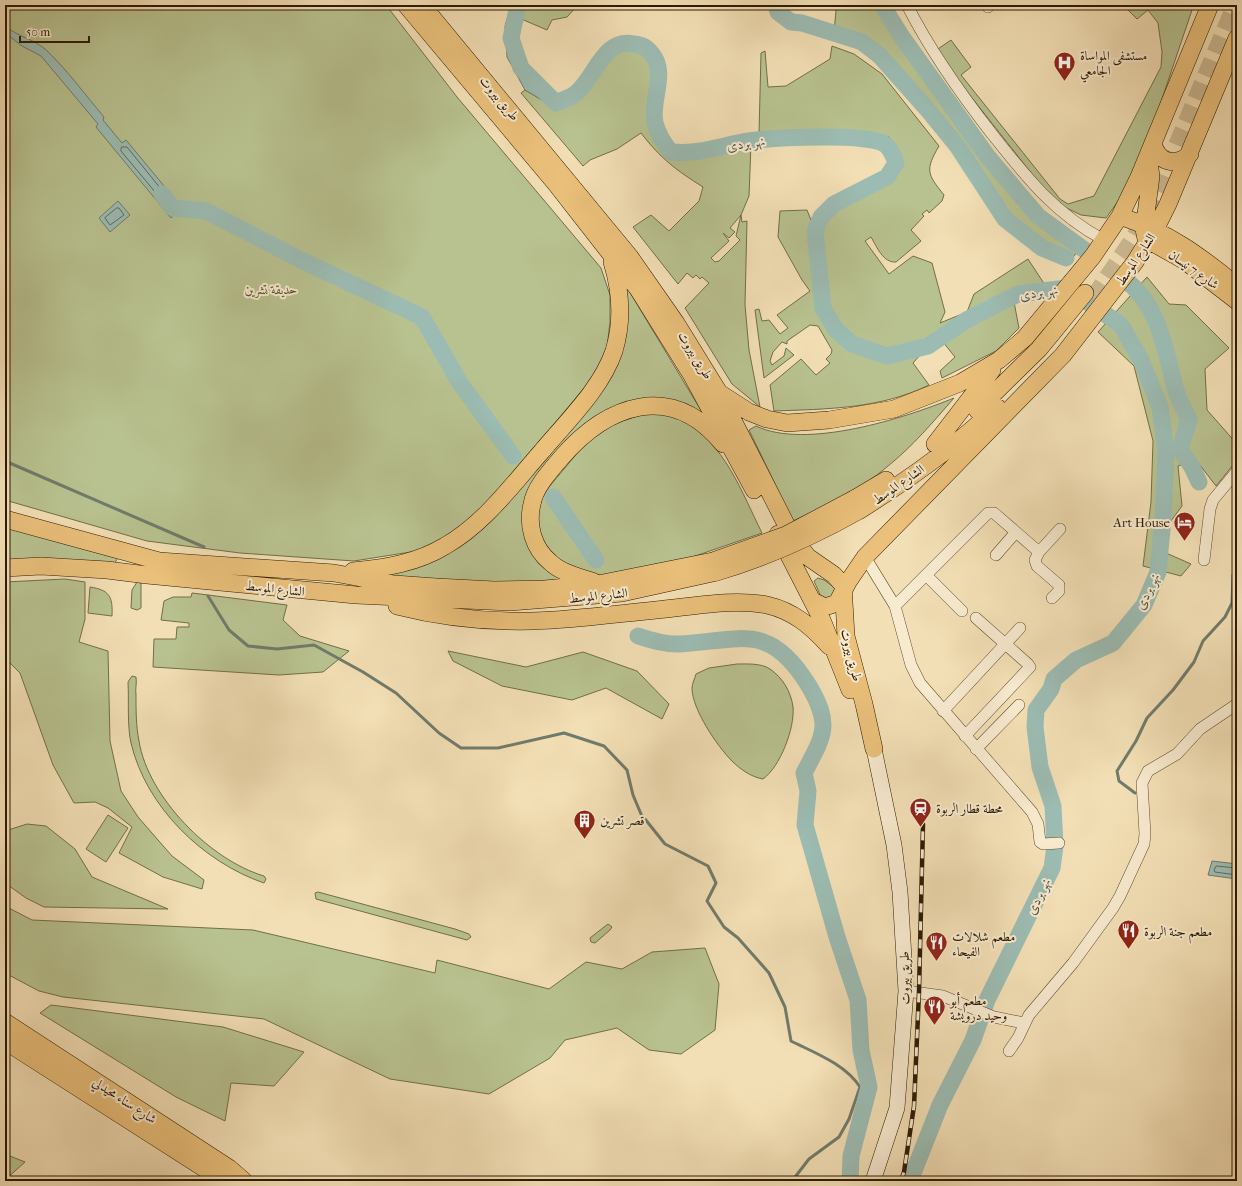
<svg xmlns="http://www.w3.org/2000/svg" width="1242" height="1186" viewBox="0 0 1242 1186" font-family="'IM FELL French Canon',Amiri,serif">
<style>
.green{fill:#b8c290;stroke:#726e48;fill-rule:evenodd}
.water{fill:#9cbcb3;stroke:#707b6b}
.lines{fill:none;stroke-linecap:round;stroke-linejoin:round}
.shore{stroke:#646b5a;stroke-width:1}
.stream{stroke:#707b6b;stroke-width:3}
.river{stroke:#9cbcb3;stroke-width:17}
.primary-tunnel{stroke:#cbb891;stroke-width:17;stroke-dasharray:17 8;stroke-linecap:butt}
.street-casing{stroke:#5e4b2d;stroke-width:12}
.secondary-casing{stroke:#2d1a00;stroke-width:16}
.primary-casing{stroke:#2d1a00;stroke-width:18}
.street{stroke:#f7eacf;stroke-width:11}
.secondary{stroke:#f7eacf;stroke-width:15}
.primary{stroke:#eac07a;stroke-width:17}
.rail-casing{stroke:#2d1a00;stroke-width:4.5}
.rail{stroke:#f7eacf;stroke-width:3;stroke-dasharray:9;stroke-linecap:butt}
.primary-bridge-casing{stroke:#2d1a00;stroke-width:18;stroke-linecap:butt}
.primary-bridge{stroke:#eac07a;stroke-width:17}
.labels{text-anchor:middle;stroke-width:4;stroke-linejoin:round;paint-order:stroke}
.poi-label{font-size:13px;fill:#2d1a00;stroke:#f7eacf;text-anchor:start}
.street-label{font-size:13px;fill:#2d1a00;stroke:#f7eacf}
.park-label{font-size:13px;font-style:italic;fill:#574c2b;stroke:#f7eacf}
.water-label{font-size:14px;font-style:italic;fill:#54533f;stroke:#f7eacf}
</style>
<rect width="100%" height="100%" fill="#f3dfb5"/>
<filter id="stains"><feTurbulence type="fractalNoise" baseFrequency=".005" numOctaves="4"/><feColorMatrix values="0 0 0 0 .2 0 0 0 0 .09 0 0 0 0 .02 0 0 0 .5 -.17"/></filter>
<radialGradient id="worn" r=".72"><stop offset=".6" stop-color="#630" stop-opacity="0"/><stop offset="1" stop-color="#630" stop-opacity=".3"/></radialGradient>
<path class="green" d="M5 5H386L457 97 601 268 610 295V322L607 347 595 375 490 501 465 524 423 550 354 561 240 553 147 541 5 500Z
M522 5H578L567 17 552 20 547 30 519 18Z
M833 5H876L899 40 984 158 1036 219 1077 252 1074 256 1042 247 1005 217 961 150 882 56 860 39 834 32 836 11Z
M1131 5H1192L1193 7 1136 176 1106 218 1081 215 1054 202 935 51 951 40 971 67 961 75 1060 199 1068 204 1094 196 1161 67 1162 52 1158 23 1148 10 1137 19 1127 9Z
M629 42C634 43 640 44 644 46 666 56 656 103 655 122L652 124 669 154 676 160 687 156 751 143 749 196 741 215 742 222 747 221 745 305 749 350 760 407 732 384 685 308 709 283 702 277 700 279 696 275 693 278 687 273 678 284 633 227 651 215 669 231 699 201 703 187C676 170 661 159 641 133L617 149 590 160 583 166 521 93 525 90 552 106C560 102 571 99 577 93 596 73 600 49 629 42ZM741 215 736 236 740 240 719 261 715 262 711 258 729 241 723 233 729 238 735 232 730 228Z
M832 46 854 54 882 74 939 146C925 170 927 174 944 195L942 201 929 213 927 210 922 214 924 216 911 230 921 241 896 262C883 263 877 247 871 237L865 241 889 274 913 256 932 263 945 312 940 323 967 312 974 294 1028 259 1045 285 1018 289 934 334 928 346 913 363 929 385C880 409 827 409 774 411L770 385 801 359 816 375 830 363 826 359 831 354 832 350 818 326 810 325 787 341V344L782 342 773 352 770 361 772 365 784 356 786 348 794 355 764 378 755 310 759 309 762 321 769 320 780 334 788 328 777 315 810 291 802 280 778 237 780 211 807 210 815 230 817 231C822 221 826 213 835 207 854 194 902 186 899 156 899 150 892 142 889 137L866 133 759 134 761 53 765 51 768 87 786 86 830 59Z
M1147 277 1169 304 1186 305 1229 348 1205 369 1207 410 1237 444V460L1216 486 1196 460 1178 466 1182 506 1168 525 1166 553 1191 564 1181 576 1143 566 1151 502 1153 441 1134 366 1098 332Z
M626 286 705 417 675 404 587 429 526 521 571 580 503 583 386 576 417 567 447 553 605 384Z
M1014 302 1019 328 996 351 942 378 940 371 955 357 943 342Z
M954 398C933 422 913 446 888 466 861 490 826 505 793 521L749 430 756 426C806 450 905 418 954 398Z
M651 412C661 414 672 415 681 420 724 441 742 493 762 533L672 564 603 577 589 576 547 552 536 521 542 498 549 487 584 445 609 425Z
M5 527 118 558 114 564H5Z
M818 578 824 580 835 588 836 594 827 599 821 597 814 581Z
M65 579 85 582V619L79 642 108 651 110 741 121 791 138 817 172 856 204 880 202 889 163 877 119 853 132 827 108 808 95 802 74 803 53 765 20 673 5 658V582Z
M137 582 141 583V608L137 610 131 608 132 590Z
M90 587C109 590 113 596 112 616L88 613Z
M192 593 287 605 283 620 300 636 349 651 323 672 279 675 153 667 154 639H176L177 627H189V623L161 620 164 601 173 597H191Z
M448 651 526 667 583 652 637 671 669 704 662 719 606 688 572 700 502 686 453 661Z
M737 664C747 664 761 663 770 669 783 678 791 692 793 707 795 728 780 767 763 779 751 777 740 769 732 761 717 746 692 709 692 688 692 684 695 678 696 674L709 668Z
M132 676 136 677C137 684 135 689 136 695 136 710 136 726 139 741 148 797 210 860 264 876L266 879 264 883C203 862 146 807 131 743 127 725 129 701 128 682Z
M108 815 128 828 106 862 86 849Z
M27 824 46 826 75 849 92 877 168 909 44 907 26 898 5 883V831Z
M318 892 455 929 469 934 471 937 467 940 316 899 315 893Z
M5 906 32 920 253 930 435 973 437 960 549 989 586 962 622 969 652 952 705 948 719 984 715 1030 681 1054 649 1050 617 1028 565 1040 550 1058 489 1094 390 1079 264 1019 63 997 39 991 5 973Z
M608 924 612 927 610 930 595 943 591 942 590 938Z
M51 1005 223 1027 304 1052 274 1086 231 1083 225 1121 176 1097 40 1013Z
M5 1154 25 1162 5 1180Z"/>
<path class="water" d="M511 5H518L511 38 521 68 556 103 575 94 552 106 525 90 507 57 505 26Z
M5 26C17 36 33 39 45 49 64 66 87 97 104 117L103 120 122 143 126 140 179 204 177 212 171 218 96 127 98 124 41 56 22 46 5 33Z
M118 201 130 215 110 232 99 218Z
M1212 861 1237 864V879L1208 875Z"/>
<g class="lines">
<path class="shore" d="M122 147H127L174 205 173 210H170L121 151Z
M117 208H119L124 215 110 225 105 218Z
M1237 868 1216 866 1214 870 1215 872 1237 875"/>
<path class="stream" d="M5 461 204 547
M208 596 229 630 248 646 277 649 314 645 363 672 396 693 439 733 461 748H498L564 733 604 746 627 770 633 795 641 814 665 844 708 866 716 883 707 901 724 927 738 938 769 973 785 1007 791 1041C815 1053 845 1064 860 1087L849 1119 839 1137 809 1159 792 1181
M1135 793 1119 781 1117 771 1136 741 1147 718 1173 690 1194 662 1203 641 1225 617 1232 603 1233 575 1237 571"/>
<path class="river" d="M518 5 511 38 521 68 556 103C562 100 570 98 575 94 595 79 603 37 634 44 643 45 646 47 652 54 668 73 650 101 655 123 658 134 664 144 671 152 698 155 723 145 749 141 772 138 871 132 886 145 891 150 894 157 896 163L887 177 834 204 821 217 815 231 823 308 836 330 852 344 887 356 928 346 968 319 1018 294 1067 288 1121 325 1141 360 1160 407 1166 451 1163 519 1158 572 1144 605 1113 643 1076 660 1054 679 1051 689 1036 710 1035 727 1040 767 1053 806 1055 846 1052 868 987 1000 973 1040 940 1105 910 1181
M776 5 778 12 791 22 802 23 862 42 880 56 927 109 958 147 1005 219 1042 248 1066 258
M882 5 902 37 988 157 1038 216 1086 251
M162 194 173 208 206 211 303 261 422 317 460 383 513 456
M1124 279C1160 305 1165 351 1176 391 1179 401 1184 410 1189 419L1180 449 1192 467 1199 482
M553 497 596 560
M638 636C650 640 666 645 680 644 742 640 770 622 809 686 832 725 824 735 804 773L808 791 805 825 837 937 858 1000 861 1050 869 1087 851 1156 850 1181"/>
<path class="primary-tunnel" d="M1093 298 1133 239 1150 209 1235 5"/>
<defs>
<path id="street" d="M907 5C931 52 960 93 992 134 1026 177 1055 214 1104 240
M988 7 989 5
M996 555 1016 532
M865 557 895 606 911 665 920 683 1032 812 1038 824 1040 842 1043 844 1059 843
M1204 560 1210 509 1213 500 1237 471
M927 576 962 611
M1052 598 1059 591V585L1037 566 1035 560 1039 552 1060 529
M895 606 988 513H994L1039 552
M943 711 1020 628
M965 736 1030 667 1028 664 976 618
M976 749 1019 705
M906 991 943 996 994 1017 1024 1023
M1009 1051 1018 1038 1029 1015 1073 963 1113 908 1120 896 1144 844 1145 834 1142 783 1148 771 1177 754 1200 729 1237 704"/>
<path id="secondary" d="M873 1181 897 1108 906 991 900 892 894 845 874 749"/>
<path id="primary" d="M406 5 556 184 638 289 691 374 754 490
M422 5 630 257 676 323 718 391 793 538 808 557 834 575 843 585 846 636 864 704 874 749
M1153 144C1159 163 1175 167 1190 154
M1148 157 1151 176 1144 229 1146 239 1185 261 1237 301
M1120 216C1169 233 1198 254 1237 286
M721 394 749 412 767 419 787 423 829 420 894 409 960 383 999 360 1025 338 1093 256 1120 216 1139 177 1210 5
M977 410 1039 349 1085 293
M935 444 992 370
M854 499 886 480
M860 510C908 480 956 446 997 407
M5 519 159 561 334 573 394 584 436 587 494 590 545 589 598 584 713 561
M778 534 822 620 850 690
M5 568 41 566 107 570 147 575 356 595 510 602 622 593 717 572
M353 571C385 568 417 563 445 546 484 524 513 484 542 451 567 421 601 389 614 351 623 321 621 291 612 262
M594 582C580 577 561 573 550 562 533 548 527 525 532 504 535 487 550 471 561 458 607 405 671 380 723 444
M813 601 825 607 837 603 848 582 865 557 1063 355 1135 262 1155 230 1168 204 1237 38
M397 606C440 617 487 622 532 621 573 620 615 614 656 610 690 607 733 598 767 605 793 611 811 626 829 646
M5 1022 229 1168 244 1181
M5 1041 224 1181"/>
</defs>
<use href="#street" class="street-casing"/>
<use href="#secondary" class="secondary-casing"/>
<use href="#primary" class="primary-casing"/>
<use href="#street" class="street"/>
<use href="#secondary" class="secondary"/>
<use href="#primary" class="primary"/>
<defs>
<path id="rail" d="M901 1181 904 1172 914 1106 919 992 923 824"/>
</defs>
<use href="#rail" class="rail-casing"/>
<use href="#rail" class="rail"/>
<defs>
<path id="primary-bridge" d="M713 561 786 535 854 499
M717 572C767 557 814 536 860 510"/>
</defs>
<use href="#primary-bridge" class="primary-bridge-casing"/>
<use href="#primary-bridge" class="primary-bridge"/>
</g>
<defs>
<symbol id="hospital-pin" viewBox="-11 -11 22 30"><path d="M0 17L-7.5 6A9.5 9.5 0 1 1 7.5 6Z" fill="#8f2418" stroke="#f7eacf"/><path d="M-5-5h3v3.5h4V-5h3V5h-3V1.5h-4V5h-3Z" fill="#fff"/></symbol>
<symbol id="hotel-pin" viewBox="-11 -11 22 30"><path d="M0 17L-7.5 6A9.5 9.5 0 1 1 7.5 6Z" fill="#8f2418" stroke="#f7eacf"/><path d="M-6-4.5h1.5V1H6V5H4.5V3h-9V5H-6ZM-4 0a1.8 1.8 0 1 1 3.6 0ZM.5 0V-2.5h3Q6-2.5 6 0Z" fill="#fff"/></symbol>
<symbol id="station-pin" viewBox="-11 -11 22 30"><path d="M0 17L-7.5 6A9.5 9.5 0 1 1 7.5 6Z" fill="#8f2418" stroke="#f7eacf"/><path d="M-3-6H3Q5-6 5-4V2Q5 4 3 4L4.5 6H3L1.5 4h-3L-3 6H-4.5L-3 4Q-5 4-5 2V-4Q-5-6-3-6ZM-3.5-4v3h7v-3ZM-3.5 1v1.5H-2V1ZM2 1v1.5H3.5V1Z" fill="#fff"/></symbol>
<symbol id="building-pin" viewBox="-11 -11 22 30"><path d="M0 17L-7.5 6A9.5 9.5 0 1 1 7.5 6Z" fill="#8f2418" stroke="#f7eacf"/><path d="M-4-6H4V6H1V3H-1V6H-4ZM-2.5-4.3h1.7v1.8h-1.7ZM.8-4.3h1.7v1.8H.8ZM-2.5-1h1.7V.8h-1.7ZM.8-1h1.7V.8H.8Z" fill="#fff"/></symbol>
<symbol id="restaurant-pin" viewBox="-11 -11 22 30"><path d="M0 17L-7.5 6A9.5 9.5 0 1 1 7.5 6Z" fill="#8f2418" stroke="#f7eacf"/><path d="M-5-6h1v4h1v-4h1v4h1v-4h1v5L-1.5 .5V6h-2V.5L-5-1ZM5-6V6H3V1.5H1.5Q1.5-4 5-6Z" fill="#fff"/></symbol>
</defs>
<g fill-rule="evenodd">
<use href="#hospital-pin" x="1052" y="50" width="25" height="34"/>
<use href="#hotel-pin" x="1172" y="510" width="25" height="34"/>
<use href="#station-pin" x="908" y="796" width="25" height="34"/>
<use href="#building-pin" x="572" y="808" width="25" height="34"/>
<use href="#restaurant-pin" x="1116" y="918" width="25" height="34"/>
<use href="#restaurant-pin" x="924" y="930" width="25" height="34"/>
<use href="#restaurant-pin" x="922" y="994" width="25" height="34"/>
</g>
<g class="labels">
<g class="poi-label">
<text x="1080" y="60">مستشفى المواساة<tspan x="1080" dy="15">الجامعي</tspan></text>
<text x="1170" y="527" text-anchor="end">Art House</text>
<text x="936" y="813">محطة قطار الربوة</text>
<text x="600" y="825">قصر تشرين</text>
<text x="1144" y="936">مطعم جنة الربوة</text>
<text x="952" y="941">مطعم شلالات<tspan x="952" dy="15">الفيحاء</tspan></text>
<text x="950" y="1005">مطعم أبو<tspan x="950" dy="15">وحيد درويشة</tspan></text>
</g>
<g class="street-label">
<text transform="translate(500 98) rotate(50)" y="5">طريق بيروت</text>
<text transform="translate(1135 259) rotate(-56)" y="5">الشارع الموسط</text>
<text transform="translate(1194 269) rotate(35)" y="5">شارع 7 نيسان</text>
<text transform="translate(696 355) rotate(58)" y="5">طريق بيروت</text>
<text transform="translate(898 484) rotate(-35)" y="5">الشارع الموسط</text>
<text transform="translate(275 588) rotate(6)" y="5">الشارع الموسط</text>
<text transform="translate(598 595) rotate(-6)" y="5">الشارع الموسط</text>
<text transform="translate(852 655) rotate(76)" y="5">طريق بيروت</text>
<text transform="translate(904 978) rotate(-91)" y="5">طريق بيروت</text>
<text transform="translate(125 1100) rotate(33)" y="5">شارع سناء محيدلي</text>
</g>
<g class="park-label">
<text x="271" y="294">حديقة تشرين</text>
</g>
<g class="water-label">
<text transform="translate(746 143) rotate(-8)" y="5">نهر بردى</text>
<text transform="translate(1039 292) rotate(-9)" y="5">نهر بردى</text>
<text transform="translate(1147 591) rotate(-64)" y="5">نهر بردى</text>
<text transform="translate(1038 896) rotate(-64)" y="5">نهر بردى</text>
</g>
</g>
<rect width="1242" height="1186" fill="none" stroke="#f3dfb5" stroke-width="20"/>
<rect x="6" y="6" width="1230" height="1174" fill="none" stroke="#2d1a00" stroke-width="2"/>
<rect x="10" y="10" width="1222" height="1166" fill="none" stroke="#2d1a00"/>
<path d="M20 36v6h69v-6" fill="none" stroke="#2d1a00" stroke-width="2"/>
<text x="26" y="36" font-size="12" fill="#2d1a00" stroke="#f7eacf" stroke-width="3" paint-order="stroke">50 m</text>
<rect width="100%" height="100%" filter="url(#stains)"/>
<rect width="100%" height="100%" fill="url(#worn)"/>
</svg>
